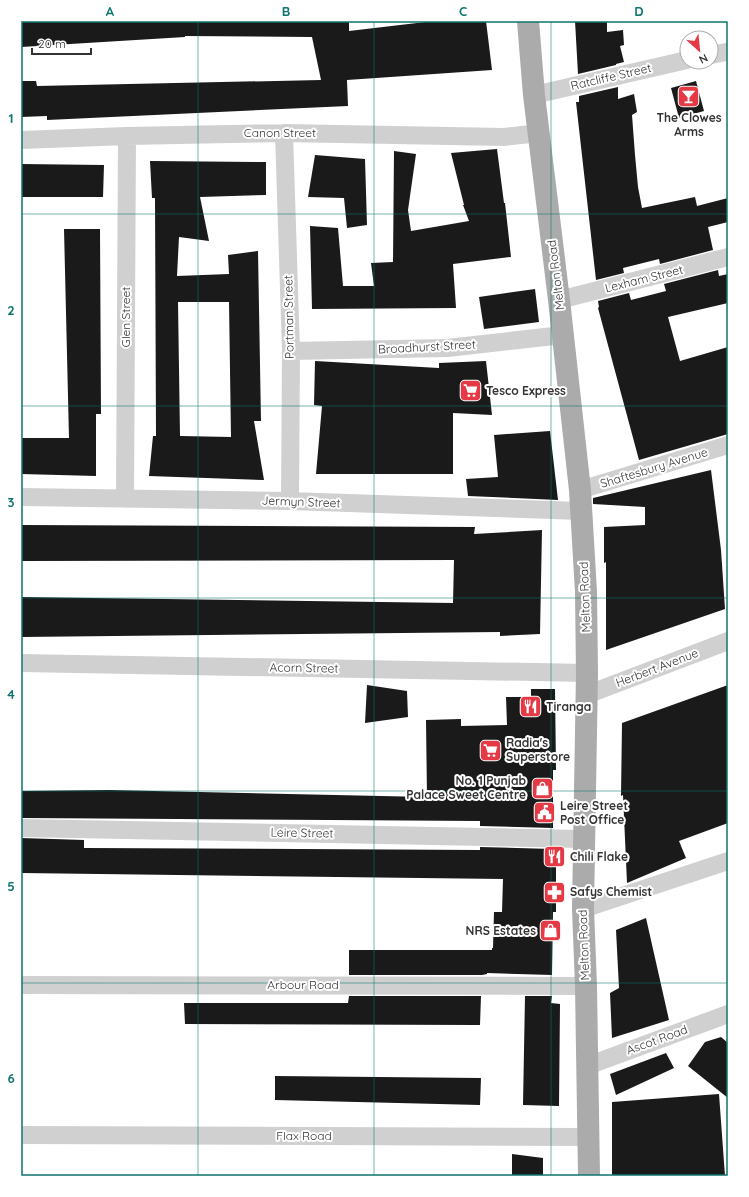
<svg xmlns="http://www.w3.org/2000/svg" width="749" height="1197" viewBox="0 0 749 1197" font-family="Quicksand,sans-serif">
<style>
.building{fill:#1a1a1a;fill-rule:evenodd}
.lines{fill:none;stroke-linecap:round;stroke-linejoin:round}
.minor{stroke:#d0d0d0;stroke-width:18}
.primary{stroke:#ababab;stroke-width:22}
.grid{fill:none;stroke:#0f766e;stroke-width:1;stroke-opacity:0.55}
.labels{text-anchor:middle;stroke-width:4;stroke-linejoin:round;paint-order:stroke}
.street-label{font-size:12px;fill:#333;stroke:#fff}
.poi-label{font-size:12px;font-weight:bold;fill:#333;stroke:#fff;text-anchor:start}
.neatline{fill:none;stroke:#0f766e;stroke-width:1.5}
.grid-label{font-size:13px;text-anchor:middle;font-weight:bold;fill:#0f766e}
</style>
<rect width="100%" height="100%" fill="#fff"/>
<path class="building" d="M21 21H349V31L434 21H486L492 70 347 80 348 106 47 120V116L21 117V81H36L37 86 321 80 312 37 185 36V37L21 47Z
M575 21H607V32L623 30 624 45 620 46 624 62 616 64V65L578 74Z
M696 81 704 111 679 118 671 88Z
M618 87V99L634 94 637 112 632 115 635 155 638 187 642 208 695 197 697 206 728 198V222L708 227 713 250 660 264 659 259 623 268 624 273 596 280 576 102H579V96Z
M497 149 504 203H505L511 257 453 264 456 308 312 309 310 226 338 228 343 286H374L371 263 393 262 394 151 416 154 408 210 411 231 469 221 463 205H464L451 153Z
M315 155 365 159 367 225 347 228 344 198 308 197Z
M150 161 266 162V195L200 197 209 241 179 237 177 276 229 274 228 255 258 251 261 421H254L264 480 149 476 153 436H156L155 198H152ZM178 302H229L231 437 180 436Z
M21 164 104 165 103 197H21Z
M64 229H100L101 414H96V476L21 474V438H69Z
M718 270 719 276 728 274V303L668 317 680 361 728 347V434L639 460 598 308 599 307 598 301 629 293 631 300 666 291 664 284Z
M535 289 539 322 484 329 479 297Z
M315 361 439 368V363L486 361 492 415 453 413V474H316L322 406 314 405Z
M550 431 558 500 468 496 466 479 498 477 494 435Z
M711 470 721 550 725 609 606 650V562L604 563V527L645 525V507L593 504V498Z
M21 525 475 527 474 534 542 530 540 634 500 636V632L21 637V597L453 603 454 560 21 561Z
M367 685 407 691 408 717 365 723Z
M728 685V823L679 841 686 858 627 883 623 795 621 796 622 723Z
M531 689H555L556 770H553V828L480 826V821L21 818V791L109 790 427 797 426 720 461 719V726L507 725 506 697H531Z
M21 838 84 840V848L480 850V847L553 849V850H554V854H556V912H553L552 975 487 973V974L482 975H349V950H492V948H493L494 912H502L503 879 21 873Z
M646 918 669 1020 612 1038 610 993 619 988 616 930Z
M349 996H481L480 1025 185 1024 184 1003H348Z
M525 996H552L551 1003 560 1004 559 1106 523 1105Z
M721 1037 728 1043V1098L688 1066 705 1042Z
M666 1053 674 1068 616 1095 610 1074Z
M275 1076 481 1078 480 1105 275 1100Z
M719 1094 725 1176H612V1102Z
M512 1154 543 1158V1176H512Z"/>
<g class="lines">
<path class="minor" d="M711 55 726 52
M534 95 687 60
M284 133 291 351 290 501
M21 140 127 136 284 133 504 137 539 133
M559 300 728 257
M291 351 447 348 563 335
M580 490 728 445
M21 497 290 501 581 511
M125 499 127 136
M21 663 587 673
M586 695 728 641
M21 828 583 839
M583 909 728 861
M21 985 586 986
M587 1066 728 1014
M21 1135 588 1137"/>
<path class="primary" d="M528 21 534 95 559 300 580 490 586 592 587 673 583 909 586 986 589 1176"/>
</g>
<path class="grid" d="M198 21V1176M374 21V1176M551 21V1176M21 214H728M21 406H728M21 598H728M21 791H728M21 983H728"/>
<defs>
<symbol id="bar-square" viewBox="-11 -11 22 22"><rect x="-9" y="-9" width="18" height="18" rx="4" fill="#e63946" stroke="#fff"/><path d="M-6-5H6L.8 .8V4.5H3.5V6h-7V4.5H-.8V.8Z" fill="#fff"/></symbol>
<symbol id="supermarket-square" viewBox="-11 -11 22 22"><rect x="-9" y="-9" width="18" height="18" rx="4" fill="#e63946" stroke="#fff"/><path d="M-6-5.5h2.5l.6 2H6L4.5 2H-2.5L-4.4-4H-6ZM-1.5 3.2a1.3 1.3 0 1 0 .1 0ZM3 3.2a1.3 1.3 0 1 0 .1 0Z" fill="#fff"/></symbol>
<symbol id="restaurant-square" viewBox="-11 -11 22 22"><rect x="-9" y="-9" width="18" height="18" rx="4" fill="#e63946" stroke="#fff"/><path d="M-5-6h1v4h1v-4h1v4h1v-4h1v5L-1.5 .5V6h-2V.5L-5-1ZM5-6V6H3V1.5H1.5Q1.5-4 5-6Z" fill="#fff"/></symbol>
<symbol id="shop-square" viewBox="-11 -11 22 22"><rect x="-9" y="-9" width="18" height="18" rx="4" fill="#e63946" stroke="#fff"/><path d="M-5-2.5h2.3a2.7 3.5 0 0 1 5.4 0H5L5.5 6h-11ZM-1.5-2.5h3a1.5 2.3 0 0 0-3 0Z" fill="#fff"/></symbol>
<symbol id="civic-square" viewBox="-11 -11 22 22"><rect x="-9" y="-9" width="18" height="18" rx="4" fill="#e63946" stroke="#fff"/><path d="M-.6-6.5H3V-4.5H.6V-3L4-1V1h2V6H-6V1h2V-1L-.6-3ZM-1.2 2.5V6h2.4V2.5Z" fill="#fff"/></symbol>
<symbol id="pharmacy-square" viewBox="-11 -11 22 22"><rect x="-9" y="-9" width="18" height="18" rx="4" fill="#e63946" stroke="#fff"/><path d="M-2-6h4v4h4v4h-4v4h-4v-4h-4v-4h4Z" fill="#fff"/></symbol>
</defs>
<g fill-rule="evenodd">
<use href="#bar-square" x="676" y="84" width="25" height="25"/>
<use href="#supermarket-square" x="458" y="378" width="25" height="25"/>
<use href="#restaurant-square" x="518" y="694" width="25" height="25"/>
<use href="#supermarket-square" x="478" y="738" width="25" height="25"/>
<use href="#shop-square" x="530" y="776" width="25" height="25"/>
<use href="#civic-square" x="532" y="800" width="25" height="25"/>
<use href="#restaurant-square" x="542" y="844" width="25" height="25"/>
<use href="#pharmacy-square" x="542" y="880" width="25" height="25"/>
<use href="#shop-square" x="538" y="918" width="25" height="25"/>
</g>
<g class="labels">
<g class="street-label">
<text transform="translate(611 77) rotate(-13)" y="4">Ratcliffe Street</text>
<text x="280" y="137">Canon Street</text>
<text transform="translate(556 275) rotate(-97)" y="4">Melton Road</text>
<text transform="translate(644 279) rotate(-14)" y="4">Lexham Street</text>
<text transform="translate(126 317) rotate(-90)" y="4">Glen Street</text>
<text transform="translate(289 317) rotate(-91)" y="4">Portman Street</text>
<text transform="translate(427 347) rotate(-3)" y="4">Broadhurst Street</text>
<text transform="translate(654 468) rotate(-17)" y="4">Shaftesbury Avenue</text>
<text transform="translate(301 502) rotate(2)" y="4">Jermyn Street</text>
<text transform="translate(585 597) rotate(-92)" y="4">Melton Road</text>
<text transform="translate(304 668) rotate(1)" y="4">Acorn Street</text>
<text transform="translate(657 668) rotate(-21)" y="4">Herbert Avenue</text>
<text transform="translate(302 833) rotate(1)" y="4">Leire Street</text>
<text transform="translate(584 945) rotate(-92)" y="4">Melton Road</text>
<text x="303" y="989">Arbour Road</text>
<text transform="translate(657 1040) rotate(-20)" y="4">Ascot Road</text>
<text x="304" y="1140">Flax Road</text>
</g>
<g class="poi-label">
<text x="689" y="122" text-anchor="middle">The Clowes<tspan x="689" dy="14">Arms</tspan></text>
<text x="486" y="395">Tesco Express</text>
<text x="546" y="711">Tiranga</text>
<text x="506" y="747">Radia's<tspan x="506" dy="14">Superstore</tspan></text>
<text x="526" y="785" text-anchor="end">No. 1 Punjab<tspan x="526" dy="14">Palace Sweet Centre</tspan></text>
<text x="560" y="810">Leire Street<tspan x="560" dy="14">Post Office</tspan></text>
<text x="570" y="861">Chili Flake</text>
<text x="570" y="896">Safys Chemist</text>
<text x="536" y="935" text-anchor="end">NRS Estates</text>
</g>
</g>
<rect width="749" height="1197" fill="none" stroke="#ffffff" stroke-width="44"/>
<g transform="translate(699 50) rotate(153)"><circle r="19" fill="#ffffff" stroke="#adadad"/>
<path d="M0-3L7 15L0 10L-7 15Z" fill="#e63946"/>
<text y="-6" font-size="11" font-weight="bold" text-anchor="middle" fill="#333333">N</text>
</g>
<path d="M32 48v6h59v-6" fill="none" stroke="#333333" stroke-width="2"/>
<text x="38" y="48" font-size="12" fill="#333333" stroke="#ffffff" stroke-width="3" paint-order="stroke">20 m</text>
<rect x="22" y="22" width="705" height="1153" class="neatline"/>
<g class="grid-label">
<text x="110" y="16">A</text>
<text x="286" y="16">B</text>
<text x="463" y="16">C</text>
<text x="639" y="16">D</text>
<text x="11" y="123">1</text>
<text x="11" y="315">2</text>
<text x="11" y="507">3</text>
<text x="11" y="699">4</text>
<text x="11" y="891">5</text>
<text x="11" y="1083">6</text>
</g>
</svg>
